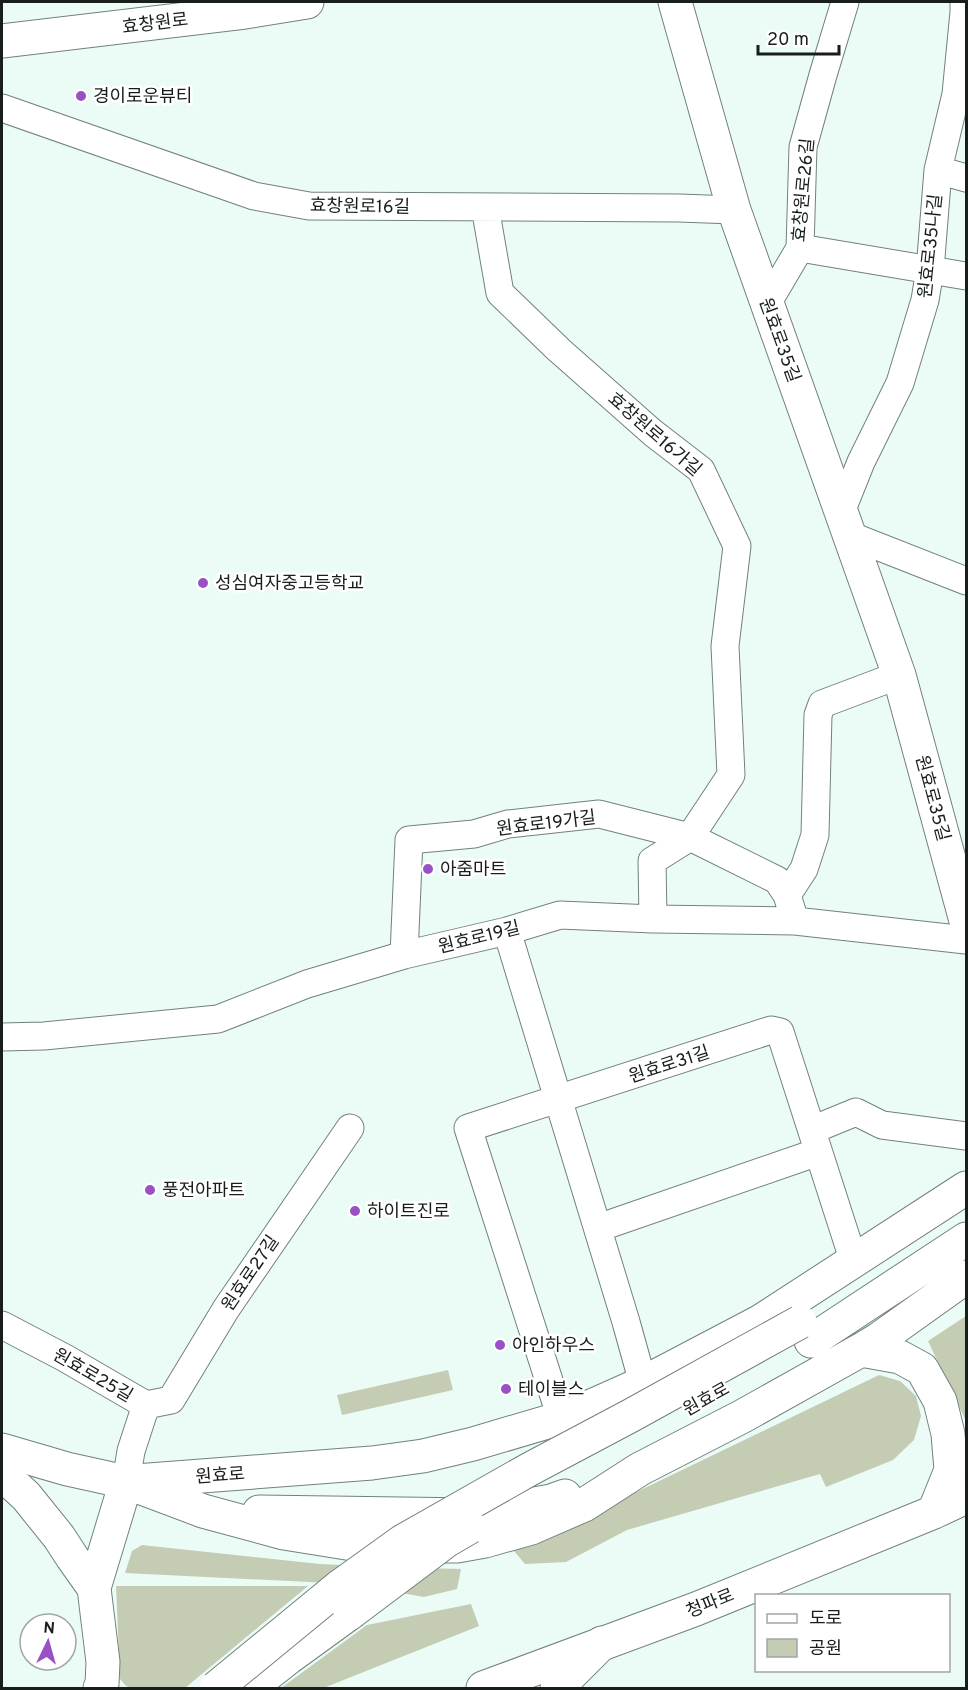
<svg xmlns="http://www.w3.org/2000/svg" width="968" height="1690" viewBox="0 0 968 1690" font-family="Overpass,'Noto Sans KR',sans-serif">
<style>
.green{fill:#c4ccb4}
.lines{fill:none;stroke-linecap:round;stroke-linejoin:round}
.minor-casing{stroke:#72817d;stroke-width:29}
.tertiary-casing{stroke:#72817d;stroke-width:35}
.secondary-casing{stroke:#72817d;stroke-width:35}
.primary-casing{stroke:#72817d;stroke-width:35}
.minor{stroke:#fff;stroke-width:27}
.tertiary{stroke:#fff;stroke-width:33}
.secondary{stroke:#fff;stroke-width:33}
.primary{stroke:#fff;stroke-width:33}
.primary-bridge-casing{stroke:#72817d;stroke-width:35;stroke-linecap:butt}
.primary-bridge{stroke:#fff;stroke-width:33}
.poi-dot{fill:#9951c5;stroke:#fff;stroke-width:2}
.labels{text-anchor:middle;stroke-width:5;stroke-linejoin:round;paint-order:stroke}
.street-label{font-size:18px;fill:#181e1c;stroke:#fff}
.poi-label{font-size:18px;fill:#181e1c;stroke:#fff;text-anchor:start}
</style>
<rect width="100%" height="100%" fill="#ebfcf7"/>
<path class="green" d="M966 1316V1421L928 1341Z
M448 1370 453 1390 342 1415 337 1395Z
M879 1375 900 1381 916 1396 921 1416 914 1440 893 1460 826 1487 820 1474 627 1530 566 1562 525 1564 514 1551Z
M142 1545 320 1564 381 1567 461 1569 457 1589 424 1597 350 1584 125 1573 132 1551Z
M116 1586H308L185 1688H132L126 1686 120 1679Z
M471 1604 479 1626 326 1687 319 1688H281L367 1625Z"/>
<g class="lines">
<defs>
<path id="minor" d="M2 108 254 196 309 206 679 208 734 210
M938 170 966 178
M485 207 500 293 559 350 653 433 701 470 737 546 725 646 731 775 690 837 652 861 653 919
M800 248 966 276
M767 304 800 248 803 147 823 75 845 2
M841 512 861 462 900 383 925 300 930 270 938 170 956 94 964 12V2
M849 535 966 581
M787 895 804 869 815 835 818 715 822 704 899 675
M507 931 626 1322 643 1383
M404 955 409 840 474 834 508 824 599 814 690 837 777 880 787 895 795 921
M2 1037 44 1036 218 1019 307 984 404 955 507 931 560 915 653 919 795 921 966 940
M812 1130 856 1112 882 1125 966 1136
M598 1228 818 1152
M2 1325 65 1358 146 1405
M146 1405 171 1400 226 1309 350 1128
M561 1418 468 1128 771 1030 780 1032 854 1262
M126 1482 131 1451 146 1405"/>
<path id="tertiary" d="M675 2 734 210 899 675 966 921
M2 41 245 12 307 2
M557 1688 602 1643"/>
<path id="secondary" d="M2 1450 67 1469 126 1482"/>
<path id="primary" d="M811 1341 966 1239
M861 1350 900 1357 922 1369 940 1401 948 1434 951 1470 934 1512
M2 1474 26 1496 59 1537 72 1557 94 1588
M136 1481 372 1463 423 1456 473 1444 561 1418 596 1404 643 1383 761 1321 966 1188
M126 1482 203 1511 284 1533 365 1546H457L485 1541 531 1528 584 1505 640 1469 743 1416 861 1350 879 1339 966 1277
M259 1512 474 1515 551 1501 565 1496
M100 1688 102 1684 103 1662 94 1588 126 1482
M250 1688 288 1658 350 1613
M483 1688 696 1609 934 1512 966 1497"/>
</defs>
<use href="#minor" class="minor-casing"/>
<use href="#tertiary" class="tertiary-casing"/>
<use href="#secondary" class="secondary-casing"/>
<use href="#primary" class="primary-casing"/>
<use href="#minor" class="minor"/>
<use href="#tertiary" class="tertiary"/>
<use href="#secondary" class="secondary"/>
<use href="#primary" class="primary"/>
<defs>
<path id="primary-bridge" d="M350 1613 446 1541 470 1527
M216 1688 339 1587 403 1541 530 1469 630 1416 800 1322"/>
</defs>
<use href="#primary-bridge" class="primary-bridge-casing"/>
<use href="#primary-bridge" class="primary-bridge"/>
</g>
<g class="poi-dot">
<circle cx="81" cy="96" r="6"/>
<circle cx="203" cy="583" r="6"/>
<circle cx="428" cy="869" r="6"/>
<circle cx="150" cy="1190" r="6"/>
<circle cx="355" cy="1211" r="6"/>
<circle cx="500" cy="1345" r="6"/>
<circle cx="506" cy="1389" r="6"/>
</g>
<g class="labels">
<g class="street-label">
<text transform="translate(155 23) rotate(-7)" y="6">효창원로</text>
<text transform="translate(803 190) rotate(-85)" y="6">효창원로26길</text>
<text transform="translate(360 206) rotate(1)" y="6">효창원로16길</text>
<text transform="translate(930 246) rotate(-84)" y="6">원효로35나길</text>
<text transform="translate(780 340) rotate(70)" y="6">원효로35길</text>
<text transform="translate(655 434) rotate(41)" y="6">효창원로16가길</text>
<text transform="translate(933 798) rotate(75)" y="6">원효로35길</text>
<text transform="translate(546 823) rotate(-7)" y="6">원효로19가길</text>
<text transform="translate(479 937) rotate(-14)" y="6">원효로19길</text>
<text transform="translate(669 1064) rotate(-18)" y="6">원효로31길</text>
<text transform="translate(250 1273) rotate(-56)" y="6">원효로27길</text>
<text transform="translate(93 1375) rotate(30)" y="6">원효로25길</text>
<text transform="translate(706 1399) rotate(-29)" y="6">원효로</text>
<text transform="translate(220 1475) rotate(-4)" y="6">원효로</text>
<text transform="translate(710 1603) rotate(-22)" y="6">청파로</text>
</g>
<g class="poi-label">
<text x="93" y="102">경이로운뷰티</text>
<text x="215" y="589">성심여자중고등학교</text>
<text x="440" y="875">아줌마트</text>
<text x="162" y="1196">풍전아파트</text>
<text x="367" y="1217">하이트진로</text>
<text x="512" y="1351">아인하우스</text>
<text x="518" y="1395">테이블스</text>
</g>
</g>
<rect width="968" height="1690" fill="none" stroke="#181e1c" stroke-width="6"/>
<rect x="755" y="1594" width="195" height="78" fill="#ffffff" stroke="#a3a5a4" stroke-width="1.5"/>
<rect x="767" y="1614" width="30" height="9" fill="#ffffff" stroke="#a3a5a4" stroke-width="1.5"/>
<text x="809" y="1624" font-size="18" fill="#181e1c">도로</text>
<rect x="767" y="1639" width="30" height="18" fill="#c4ccb4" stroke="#a3a5a4" stroke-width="1.5"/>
<text x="809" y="1654" font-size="18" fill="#181e1c">공원</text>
<g transform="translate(48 1642) rotate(5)"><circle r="28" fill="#ffffff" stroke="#a3a5a4" stroke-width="1.5"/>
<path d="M0-4.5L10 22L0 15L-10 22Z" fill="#9951c5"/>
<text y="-9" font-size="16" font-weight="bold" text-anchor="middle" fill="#181e1c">N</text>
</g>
<path d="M758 45v9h81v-9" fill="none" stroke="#181e1c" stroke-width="3"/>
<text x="767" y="45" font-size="18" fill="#181e1c" stroke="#ffffff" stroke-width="4.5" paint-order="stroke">20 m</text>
</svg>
